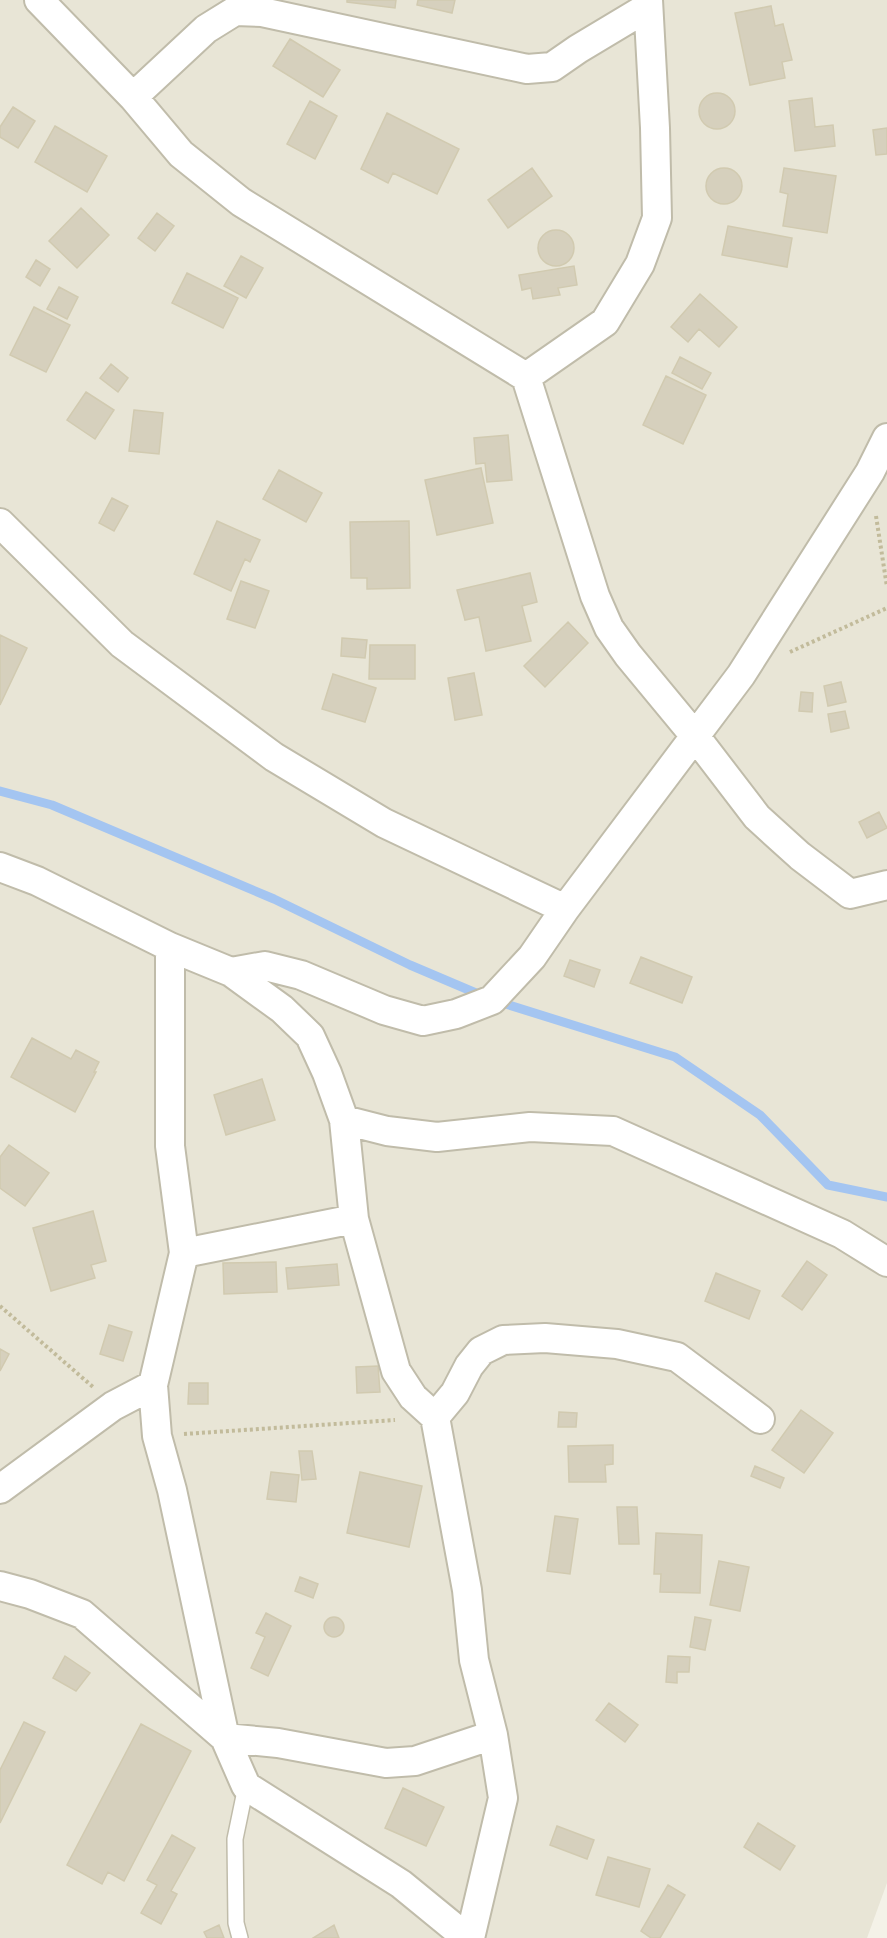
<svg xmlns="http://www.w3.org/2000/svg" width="887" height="1938" viewBox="0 0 887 1938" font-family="Montserrat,sans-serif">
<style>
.residential{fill:#e8e5d6}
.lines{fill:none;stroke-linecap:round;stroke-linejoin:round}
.stream{stroke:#a4c5f1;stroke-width:9}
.building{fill:#d6d0bd;stroke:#d1cab0;stroke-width:1.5}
.service-casing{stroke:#c0bcaa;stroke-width:18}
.minor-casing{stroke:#c0bcaa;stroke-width:32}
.path{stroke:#c2bb9b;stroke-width:4;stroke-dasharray:3 3;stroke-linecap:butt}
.service{stroke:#fff;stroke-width:15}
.minor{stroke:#fff;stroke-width:28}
</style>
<rect width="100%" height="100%" fill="#f4f2e8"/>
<path class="residential" d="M0 0H887V1883L867 1938H0Z"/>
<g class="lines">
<path class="stream" d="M0 791 52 805 274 899 410 965 483 996
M496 1001 675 1057 760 1115 828 1185 887 1197"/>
</g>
<path class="building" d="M347 0H396L395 8 347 2Z
M418 0H455L452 13 417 5Z
M771 6 775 26 783 24 792 60 782 62 785 78 750 85 735 13Z
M290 39 340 70 323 97 273 66Z
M699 111a18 18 0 1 1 36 0a18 18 0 1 1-36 0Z
M812 98 815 127 833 125 835 146 795 151 789 101Z
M310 101 337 116 315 159 287 144Z
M13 107 35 121 18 148 0 137V127Z
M387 113 459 149 437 194 393 173 388 183 361 169Z
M55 126 107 156 87 192 35 162Z
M887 128V154L876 155 873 130Z
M532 168 552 196 508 228 488 200Z
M784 168 836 176 827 233 783 226 788 194 780 192Z
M706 186a18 18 0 1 1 36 0a18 18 0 1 1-36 0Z
M81 208 109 235 77 268 49 241Z
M157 213 174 226 155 251 138 238Z
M728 226 792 238 787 267 722 255Z
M538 248a18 18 0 1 1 36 0a18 18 0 1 1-36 0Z
M241 256 263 268 246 298 224 286Z
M36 260 50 269 40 286 26 277Z
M574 266 577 285 558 288 560 295 533 299 531 288 522 290 519 275Z
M187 273 238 298 223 328 172 303Z
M59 287 78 297 67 319 47 309Z
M700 294 737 327 719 347 699 329 688 342 671 327Z
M34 307 70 325 46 372 10 355Z
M680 357 711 373 702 389 672 373Z
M111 364 128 378 118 392 100 378Z
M666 376 706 395 683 444 643 425Z
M86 392 114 410 95 439 67 420Z
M134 410 163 413 159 454 129 451Z
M508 435 512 480 487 482 485 463 476 464 474 438Z
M481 468 493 523 437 535 425 480Z
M279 470 322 493 306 522 263 499Z
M112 498 128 506 114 531 99 523Z
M217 521 260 540 250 562 245 559 231 591 194 574Z
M409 521 410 588 367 589V578H351L350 522Z
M530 573 537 602 522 606 531 641 486 651 479 617 465 620 457 590Z
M241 581 269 591 255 628 227 619Z
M568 622 588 643 545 687 524 666Z
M0 635 27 648 0 705Z
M342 638 367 640 365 658 341 656Z
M370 645H415V679H369Z
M474 673 482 715 455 720 448 678Z
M333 674 376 688 365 722 322 709Z
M841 682 846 702 828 706 824 686Z
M801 692 813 693 812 712 799 711Z
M845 711 849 728 831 732 828 714Z
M879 812 887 828 867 838 859 822Z
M641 957 692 977 682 1003 630 983Z
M570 960 600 970 594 987 564 976Z
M32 1038 71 1059 76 1050 99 1062 94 1072H96L75 1112 11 1077Z
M262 1079 275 1120 226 1135 214 1095Z
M9 1145 49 1173 25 1206 0 1188V1157Z
M93 1211 106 1261 91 1265 95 1278 51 1291 33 1228Z
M807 1261 827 1275 802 1310 782 1296Z
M276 1262 277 1292 224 1294 223 1263Z
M337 1264 339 1285 288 1289 286 1268Z
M716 1273 760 1291 749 1319 705 1301Z
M109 1325 132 1332 123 1361 100 1354Z
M0 1349 9 1354 0 1371Z
M378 1366 380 1392 357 1393 356 1367Z
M189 1383H208V1404H188Z
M801 1410 833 1433 804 1473 772 1450Z
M559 1412 577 1413 576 1427H558Z
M613 1445V1464L605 1465 606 1482H569L568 1446Z
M299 1451H312L316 1479 302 1480Z
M755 1466 784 1478 780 1488 751 1476Z
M271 1472 299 1475 296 1502 267 1499Z
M360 1472 422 1486 409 1547 347 1533Z
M617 1507H637L639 1544H619Z
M555 1516 578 1519 570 1574 547 1571Z
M656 1533 702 1535 700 1593 660 1592 661 1574H654Z
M719 1561 749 1567 740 1611 710 1605Z
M300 1577 318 1584 313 1598 295 1591Z
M266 1613 291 1626 268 1676 251 1668 265 1637 256 1633Z
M695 1617 711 1620 705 1650 690 1647Z
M324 1627a10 10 0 1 1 20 0a10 10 0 1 1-20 0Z
M65 1656 90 1673 76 1691 53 1678Z
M668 1656 690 1657 689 1672H677V1683L666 1682Z
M609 1703 638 1725 625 1742 596 1720Z
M24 1722 45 1732 0 1823V1770Z
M141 1724 191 1751 124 1881 108 1872 102 1884 67 1865Z
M403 1788 444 1807 426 1846 385 1828Z
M758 1823 795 1846 780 1870 744 1847Z
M557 1826 594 1840 587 1859 550 1845Z
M172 1835 195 1848 171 1891 177 1894 161 1924 141 1913 157 1885 147 1880Z
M608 1857 650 1869 639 1907 596 1895Z
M668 1885 685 1895 660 1938H651L641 1931Z
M219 1925 224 1938H207L204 1932Z
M334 1925 339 1938H313Z"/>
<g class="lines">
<defs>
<path id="service" d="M240 1938 236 1923 235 1839 246 1786"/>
<path id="minor" d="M39 0 133 97 181 154 241 202 526 377 595 596 609 628 628 655 695 736 757 817 800 856 850 894 887 885
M133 97 206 29 235 11 262 12 527 69 552 67 578 49 648 7
M526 377 605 322 640 264 657 218 655 128 648 0
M0 523 122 644 274 757 384 823 565 909
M0 867 37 881 170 947 231 972 265 966 301 975 384 1010 423 1021 456 1014 492 1000 532 957 565 909 741 675 870 472 887 438
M170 947V1146L184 1253 153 1385 157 1436 172 1490 225 1738 246 1786 401 1884 467 1938
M231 972 282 1009 310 1036 327 1073 344 1120 354 1219 396 1371 413 1397 435 1417 467 1590 474 1660 493 1735 503 1798 470 1938
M344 1120 387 1131 437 1137 530 1127 613 1131 842 1234 887 1262
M184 1253 354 1219
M435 1417 455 1393 469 1366 481 1351 503 1340 545 1338 617 1344 677 1357 760 1419
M0 1489 113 1406 153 1385
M0 1586 30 1594 82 1614 225 1738 278 1743 386 1763 415 1761 493 1735"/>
</defs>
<use href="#service" class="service-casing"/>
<use href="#minor" class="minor-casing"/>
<path class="path" d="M876 516 887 587
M790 652 887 608
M0 1306 93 1387
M184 1434 395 1420"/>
<use href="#service" class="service"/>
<use href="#minor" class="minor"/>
</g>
</svg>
